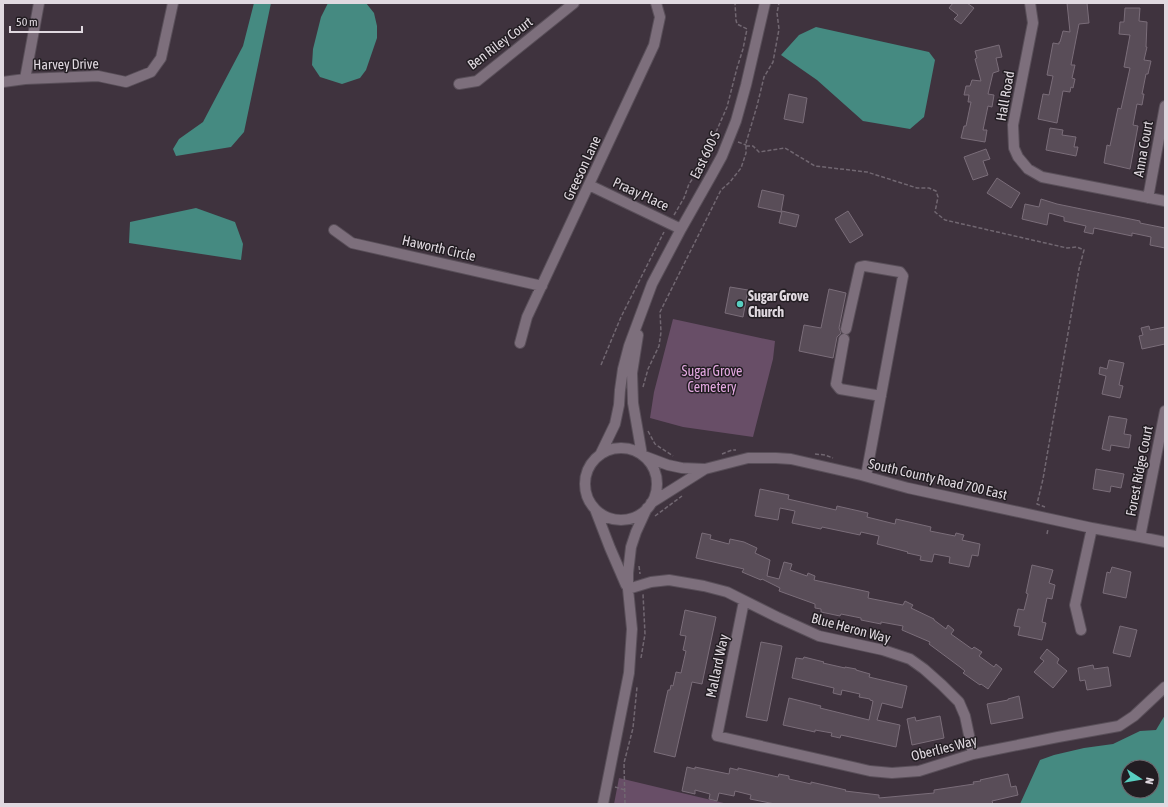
<svg xmlns="http://www.w3.org/2000/svg" width="1168" height="807" viewBox="0 0 1168 807" font-family="'Asap Condensed',sans-serif">
<style>
.green{fill:#684e67}
.water{fill:#458a81;fill-rule:evenodd}
.building{fill:#594d58;stroke:#7a6d79}
.lines{fill:none;stroke-linecap:round;stroke-linejoin:round}
.minor-casing{stroke:#594f59;stroke-width:12}
.path{stroke:#716771;stroke-width:1.5;stroke-dasharray:4 2;stroke-linecap:butt}
.minor{stroke:#7d6f7c;stroke-width:10}
.poi-dot{fill:#58cec0;stroke:#221d22;stroke-width:1.5}
.labels{text-anchor:middle;stroke-width:3;stroke-linejoin:round;paint-order:stroke}
.street-label{font-size:14px;fill:#e0d9e0;stroke:#221d22}
.poi-label{font-size:14px;font-weight:bold;fill:#e0d9e0;stroke:#221d22;text-anchor:start}
.park-label{font-size:14px;fill:#e3a8e0;stroke:#221d22}
</style>
<rect width="100%" height="100%" fill="#3f333e"/>
<path class="green" d="M673 319 775 341 773 359 753 437 683 427 650 418 654 392Z
M619 778 728 804H614Z"/>
<path class="water" d="M254 3H271L244 132 231 147 176 156 173 149 179 139 203 122 243 46Z
M328 3H366L374 13 377 26V38L366 70 360 78 342 84 320 77 312 65 313 49 321 17Z
M816 27 929 52 935 60 924 117 910 129 863 121 817 80 781 55 799 35Z
M196 208 235 222 243 244 241 260 129 243 130 222Z
M1165 715V804H1020L1040 760 1054 755 1084 748 1113 744 1140 731 1156 730ZM1128 767H1152V791H1128Z"/>
<path class="building" d="M953 3H967L974 8 961 24 954 19 958 15 949 8Z
M1067 3H1087L1089 23 1079 24 1071 65H1075L1072 78 1075 79 1073 88 1071 87 1070 92 1063 91 1057 123 1038 119 1043 94 1049 95 1053 76 1047 75 1053 43 1059 44V42H1060L1063 31 1070 32Z
M1125 8H1140L1139 21 1147 22 1146 47H1147L1144 60 1151 61 1148 74H1146L1142 94H1144L1142 105 1137 104 1133 125 1138 126 1130 169 1104 163 1107 145 1110 146 1118 108 1121 109 1130 68 1124 67 1130 35 1119 34 1120 22H1124Z
M999 45 1002 57 996 58 999 71 993 73 988 94 994 95 992 107 988 106 983 130H987L985 142 961 138 964 126H966L971 102H968L969 95H964L966 86H970L972 80 981 81 975 59 977 58 975 51Z
M789 94 807 98 803 123 784 119Z
M1050 128 1063 130 1062 135 1076 137 1074 147H1078L1076 156 1046 150Z
M986 149 990 159 983 161 988 175 973 180 964 157Z
M997 178 1020 193 1011 208 987 193Z
M762 190 784 195 781 212 758 207Z
M1041 199 1057 204 1140 221V223L1165 228V248L1150 245 1151 237 1132 233V236L1094 228 1093 234 1084 232 1086 226 1064 221V217L1049 213 1047 225 1022 219 1025 204 1039 207Z
M782 211 799 215 796 227 779 223Z
M848 211 863 235 850 243 835 219Z
M730 287 748 290 743 317 725 313Z
M829 289 846 293 839 328 841 333 837 337 833 358 799 351 804 325 821 328Z
M1149 326 1150 330 1165 327V344L1142 349 1139 336 1143 335 1141 328Z
M1109 360 1124 363 1119 385 1123 386 1120 398 1102 394 1106 376 1099 374 1100 367 1107 369Z
M1109 416 1127 419 1124 434 1131 435 1129 448 1111 445 1110 451 1102 449Z
M1096 469 1124 474 1121 488 1111 486 1110 492 1093 489Z
M760 489 789 495 788 499 836 510 837 506 868 513 867 517 895 524 896 519 931 527 930 531 955 536 956 533 964 535 962 540 980 544 978 556 972 555 969 567 949 563 950 557 934 554 932 562 920 560 921 556 907 553 908 552 877 544 879 536 861 532 860 535 822 527 821 529 792 523 795 511 780 508 778 520 755 516Z
M702 533 711 535 710 539 729 544 730 539 744 542 757 548 755 553 770 560 767 576 779 579 784 562 792 564 790 570 807 576 808 573 815 576 814 580 869 592 868 598 903 605 905 601 913 605 911 608 934 619V620L946 629 948 625 954 630 951 634 972 649 974 647 982 652 979 656 994 667 996 664 1002 669 988 689 981 684 980 685 963 673 965 671 960 667 929 644 930 642 902 630 903 626 881 622V624L861 620V618L841 614 840 616 821 612V609L815 608V604L779 591 780 588 762 579 761 580 742 572 744 569 696 558Z
M1032 565 1053 570 1049 583 1055 585 1052 599 1047 598 1042 622 1046 623 1042 640 1018 635 1020 627 1014 626 1018 609 1024 610 1028 594 1026 593Z
M1112 567 1131 572 1126 598 1103 593 1107 572 1110 573Z
M685 610 716 617 702 684 692 682 675 757 654 752 668 690H670L671 685 673 686 676 672 681 673 686 651 683 650 686 636 680 635Z
M1120 626 1137 630 1130 657 1113 653Z
M761 642 782 646 767 721 746 717Z
M1047 649 1059 659 1057 663 1067 671 1053 688 1034 672 1044 661 1040 658Z
M804 657 824 662 823 663 845 668V667L856 669V670L870 674 869 677 907 686 902 708 882 703 877 720 900 725 896 747 841 735 840 738 831 736 832 733 815 730V732L783 725 789 698 821 706 820 708 869 720 873 701 870 700V699L859 697 860 694 842 690 841 695 833 693 834 688 792 678 796 658 803 659Z
M1093 665 1094 669 1108 667 1111 686 1087 690 1085 680 1080 681 1078 668Z
M1019 696 1023 718 991 724 987 704 1008 700V699Z
M940 716 944 738 912 745 907 719 915 717 916 721Z
M687 767 695 769V767L729 774 730 768 738 770V768L778 777 779 774 789 776V779L811 784V782L846 790 845 791 879 795V798L934 793V790L974 784 973 782 981 781 980 780 1008 774 1011 787 1016 786 1018 795 992 801 993 804H775L750 799 751 795 735 791 734 796 719 793 717 801 709 799 710 794 695 790V794L682 791Z"/>
<g class="lines">
<defs>
<path id="minor" d="M1030 3 1033 23 1013 125 1014 148 1018 157 1028 169 1042 177 1165 201
M25 79 39 3
M3 82 25 79 98 76 126 82 151 72 161 58 173 3
M459 84 477 81 574 3
M589 185 681 229
M1148 198 1165 106
M334 230 352 243 542 286
M846 329 860 267 865 266 900 272 903 276 866 476
M638 335 632 373 633 403 642 455
M844 339 836 384 840 389 881 396
M520 343 527 317 654 45 660 17 656 3
M585 484a36 36 0 1 1 72 0a36 36 0 1 1-72 0Z
M600 455 615 424 619 405 620 390 623 369 629 346 652 284 681 229 711 176 722 156 736 121 746 85 765 3
M644 456 668 465 682 468 705 469 748 458H776L791 459 861 475 908 488 1092 528 1140 537 1165 542
M651 503 705 469
M595 509 610 548 626 585
M1140 537 1165 411
M628 589 651 582 669 580 704 586 727 592 777 617 819 636 883 650 910 659 924 669 942 685 959 702 965 716 973 754
M744 601 717 736 870 771 892 773 919 771 973 754 1058 737 1119 726 1134 716 1165 687
M1081 630 1075 605 1092 528
M603 804 629 673 632 629 628 589V573L631 547 636 532 647 508"/>
</defs>
<use href="#minor" class="minor-casing"/>
<path class="path" d="M716 132 727 107 737 68 743 49 747 29 737 24 736 20 735 3
M738 142 746 145
M746 146H753L759 152 785 148 815 166 867 172 917 188H929L936 191 938 197 935 212 945 220 1067 248 1077 247 1084 250 1079 269 1043 479 1037 504 1045 507
M674 215 684 198 689 184 706 159 716 132 720 134
M601 365 621 317 664 232
M643 387 648 369 659 346 661 332 660 312 721 190 730 182 741 168 746 153V143L757 106 764 77 773 62 779 29 777 13 779 3
M648 431 655 444 673 456
M722 454 732 450H736
M815 454 825 455 833 458
M655 516 682 496
M1047 534 1048 529
M639 566 640 574
M641 658 645 634 643 594
M615 787 625 790
M625 804 624 763 633 728 637 687"/>
<use href="#minor" class="minor"/>
</g>
<circle class="poi-dot" cx="740" cy="304" r="4"/>
<g class="labels">
<g class="street-label">
<text transform="translate(500 43) rotate(-37)" y="5">Ben Riley Court</text>
<text transform="translate(66 64) rotate(-1)" y="5">Harvey Drive</text>
<text transform="translate(1005 96) rotate(-80)" y="5">Hall Road</text>
<text transform="translate(1143 149) rotate(-80)" y="5">Anna Court</text>
<text transform="translate(705 155) rotate(-64)" y="5">East 600 S</text>
<text transform="translate(582 168) rotate(-65)" y="5">Greeson Lane</text>
<text transform="translate(641 194) rotate(25)" y="5">Praay Place</text>
<text transform="translate(439 248) rotate(13)" y="5">Haworth Circle</text>
<text transform="translate(1139 471) rotate(-79)" y="5">Forest Ridge Court</text>
<text transform="translate(938 479) rotate(13)" y="5">South County Road 700 East</text>
<text transform="translate(851 628) rotate(15)" y="5">Blue Heron Way</text>
<text transform="translate(717 666) rotate(-78)" y="5">Mallard Way</text>
<text transform="translate(944 748) rotate(-14)" y="5">Oberlies Way</text>
</g>
<g class="poi-label">
<text x="748" y="301">Sugar Grove<tspan x="748" dy="16">Church</tspan></text>
</g>
<g class="park-label">
<text x="712" y="376">Sugar Grove<tspan x="712" dy="16">Cemetery</tspan></text>
</g>
</g>
<rect width="1168" height="807" fill="none" stroke="#e0d9e0" stroke-width="8"/>
<g transform="translate(1140 779) rotate(102)"><circle r="19" fill="#221d22" stroke="#6e686e"/>
<path d="M0-3L7 15L0 10L-7 15Z" fill="#58cec0"/>
<text y="-6" font-size="11" font-weight="bold" text-anchor="middle" fill="#e0d9e0">N</text>
</g>
<path d="M10 26v6h72v-6" fill="none" stroke="#e0d9e0" stroke-width="2"/>
<text x="16" y="26" font-size="12" fill="#e0d9e0" stroke="#221d22" stroke-width="3" paint-order="stroke">50 m</text>
</svg>
